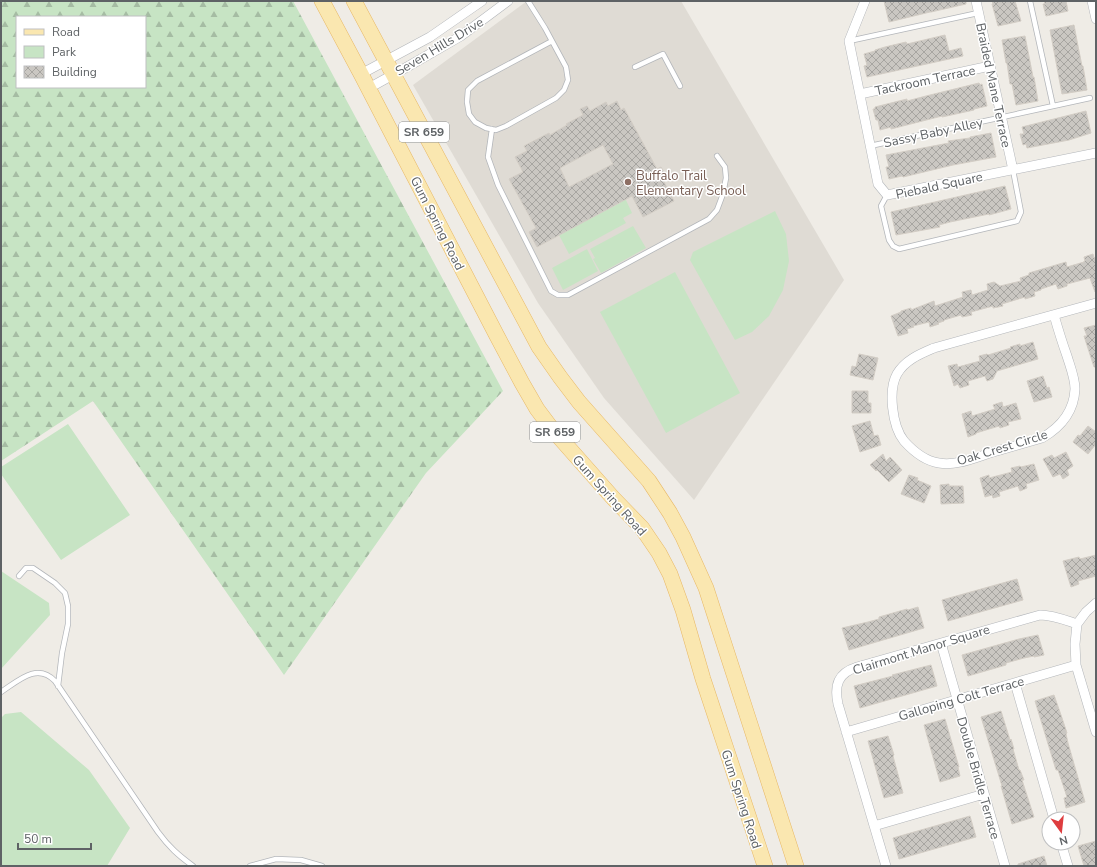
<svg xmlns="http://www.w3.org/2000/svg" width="1097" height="867" viewBox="0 0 1097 867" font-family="'Nunito Sans',sans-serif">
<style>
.education{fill:#dfdbd4}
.green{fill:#c7e4c4}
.forest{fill:url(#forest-firs);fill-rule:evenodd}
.building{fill:url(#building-cross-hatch);stroke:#d3cdc5;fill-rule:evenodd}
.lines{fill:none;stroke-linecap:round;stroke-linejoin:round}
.service-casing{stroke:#b3b6ba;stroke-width:6}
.minor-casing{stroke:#b3b6ba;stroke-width:10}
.primary-casing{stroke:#e8b865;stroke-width:16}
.service{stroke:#fff;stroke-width:4.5}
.minor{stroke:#fff;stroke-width:9}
.primary{stroke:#fae7b0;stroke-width:15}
.education-dot{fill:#8d6e63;stroke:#fff;stroke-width:1.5}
.labels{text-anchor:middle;stroke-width:3;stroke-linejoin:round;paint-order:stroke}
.shield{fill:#fff;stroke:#8e9193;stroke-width:1}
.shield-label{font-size:12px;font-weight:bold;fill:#5e6265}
.street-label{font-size:13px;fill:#5e6265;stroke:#fff}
.education-label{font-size:13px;fill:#785e54;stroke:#fff;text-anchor:start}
</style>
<defs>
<pattern id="forest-firs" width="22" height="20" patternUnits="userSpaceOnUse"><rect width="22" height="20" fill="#c7e4c4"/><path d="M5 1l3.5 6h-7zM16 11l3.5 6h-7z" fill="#a5bca3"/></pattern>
<pattern id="building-cross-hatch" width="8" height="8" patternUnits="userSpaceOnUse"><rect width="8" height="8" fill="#cac7c2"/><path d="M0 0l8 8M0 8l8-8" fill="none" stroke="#a7a5a1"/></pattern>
</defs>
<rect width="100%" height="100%" fill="#efece6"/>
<path class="education" d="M527 1H681L844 280 694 500 604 398 538 303 413 85Z"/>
<path class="green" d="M625 198 632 213 623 218 626 223 569 254 559 235 620 203V201Z
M775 211 786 234 789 261 783 290 769 316 752 332 735 340 690 260 693 252Z
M633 226 646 248 601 273 593 259 595 258 590 249Z
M587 249 598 271 563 290 552 268Z
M675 272 740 393 666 433 600 312Z
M68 424 130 515 61 560 1 474V467Z
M1 571 49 603 50 615 1 669Z
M21 712 89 770 130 828 107 866H1V718L5 714Z"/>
<path class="forest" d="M1 1H293L503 391 426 473 284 675 93 401 1 461ZM17 17H145V87H17Z"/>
<path class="building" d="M884 1H966V4L931 12H930L889 22Z
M992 1H1015L1021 21 998 26 992 4H993Z
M1044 1H1066L1068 11 1046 16 1043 4H1045Z
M1074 25 1078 46 1082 66H1083L1087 90 1062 94 1050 30Z
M945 35 949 51 961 48 963 56 867 77 864 66 867 65 864 54 875 51V50L885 47 906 42 907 44Z
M1025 36 1033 77H1034L1038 101 1016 105 1012 84H1010L1007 63H1006L1002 40Z
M979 83 980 85 982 84 987 106 974 109V110L942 117V116L891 129V127L880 130 878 120H876L873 109H875V107L907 99V101L926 96Z
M617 101 621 110 624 108 657 169 661 167 668 179 664 182 674 201 643 217 632 196 537 247 529 232 536 228 509 179 523 172 515 157 527 151 524 146 549 133 550 135 567 125 566 124 583 115 580 109 587 106 590 111 606 102 608 106ZM603 145 613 164 569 187 560 168Z
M1086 111 1091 133 1069 140 1027 148 1026 144 1023 145 1020 134H1024L1022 127Z
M991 133 996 157 953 165 903 177 902 176 889 179 886 167H889L886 155 949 143 948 141 970 138V137Z
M1005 186 1011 209 989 215V214L950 222 939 225 940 227 896 235 891 212Z
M1093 254 1094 258 1096 257V292H1095L1090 278 1067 284V286L1058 289 1056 284 1041 289V290L1034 292 1035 296 1025 299V297L1002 304 1003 306 993 308V306L971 312 972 315 962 317 961 315 944 320V321L938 323 939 324 930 327 929 322 913 326 914 327 907 329 908 333 898 336 891 316 901 312V311L911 308V310L934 301 935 306 963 297 962 292 971 290 972 295 988 290 987 284 994 282 1000 286 1021 281 1020 278 1029 275V273L1066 262 1067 267 1084 262V261H1085L1084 257Z
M1096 325V367H1094L1084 336H1087L1084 328Z
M1033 342 1038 359 997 371 993 379 987 381 985 376 968 381 969 385 960 388 958 384 954 386 948 366 957 364 958 367 980 361 979 356 987 354 988 355 1011 348 1010 347 1020 344V346Z
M859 354 878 358 873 380 850 375 852 366 856 367Z
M1043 376 1047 388 1049 387 1052 397 1034 402 1027 381Z
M852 391H868V403H871V413H852Z
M1002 402 1003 407 1016 403 1021 419 1008 422 1009 425 1000 428 999 426 976 433V434L968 437 962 414 971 411 972 416 995 409 993 405Z
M870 421 874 436 878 435 881 445 860 452 852 426Z
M1088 426 1096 432V444L1088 454 1073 442 1078 435 1080 436Z
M1066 452 1073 466 1067 470 1069 475 1063 479 1060 474 1053 477 1043 459 1052 455 1054 458Z
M883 454 886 461 890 457 902 470 889 482 877 470 876 471 870 465Z
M1034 464 1039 480 1026 484 1027 488 1020 491 1018 486 999 492 1000 496 993 498 992 495 985 497 980 478 989 475V478L1012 472 1011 468 1020 466 1021 467Z
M909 475 918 478 917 480 931 486 924 503 901 494Z
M949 484V486H963L964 503 941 504 940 485Z
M1096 555V576L1078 581 1079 584 1071 587 1063 561 1079 557 1080 559Z
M1017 579 1023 600 948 621 942 600Z
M918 607 924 628 849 650 842 628 868 622 879 619V617L907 609 908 610Z
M1038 635 1044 655 1034 657V656L1024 658 1006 663V665L968 676 962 655 1019 639Z
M931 665 937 686 860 708 854 686 893 676 892 675Z
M1054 695 1061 715 1067 733 1066 734 1068 743 1085 802 1066 808 1064 798 1067 797 1058 770H1056L1035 701Z
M1001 711 1010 740 1011 739 1014 749H1013L1019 770H1020L1024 780H1022L1034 817 1012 824 1001 786H1002L981 717Z
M945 719 959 767H958L960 776 940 782 924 725Z
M888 736 894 755 893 756 903 793 884 798 868 741Z
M970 816 976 837 899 859 893 838Z
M1096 841V866H1084L1078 846Z
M1044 856 1047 866H1018V864Z"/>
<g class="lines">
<defs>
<path id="service" d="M528 1 545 28 566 67 568 80 564 90 556 98 506 126 496 130 486 128 475 122 469 114 467 102 468 90 477 81 552 41
M1030 1 1053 106
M849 41 978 13
M635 67 663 54 680 86
M492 129 488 157 498 185 551 291 558 295H568L709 219 717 210 723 194 726 178 725 167 717 156
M870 146 1090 98
M887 195 881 206 889 240 893 246 899 249 1017 221 1021 212 1013 170
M19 576 26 568H33L55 583 65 593 68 606V624L62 653 58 686
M1 692C18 681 37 662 55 681L158 832C169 847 178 855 193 866
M250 866 276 859 301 860 322 866"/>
<path id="minor" d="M865 1 849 41 878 184 887 195 1096 153
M976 1 1013 170
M1092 1 1096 19
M361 74 430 37 482 1
M369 88 407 67 461 36 508 1
M860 94 990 66
M1054 315C1058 329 1062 342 1067 356 1070 366 1075 378 1075 389 1074 411 1061 427 1042 438 1025 443 1007 448 990 453 974 458 956 466 939 463 925 461 913 451 904 441 892 426 888 390 897 374 905 360 920 354 934 348L1096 303
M1096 603 1086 612 1077 624 1075 644 1076 665 1096 732
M941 643 1005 866
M1015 683 1054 819
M846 732 1076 665
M874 826 984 794
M1061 843 1068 866
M886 866 838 704C834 685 838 673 857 667L1040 615C1053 615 1065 620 1077 624"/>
<path id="primary" d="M322 1 361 74 497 336 522 383 537 409 552 429 613 498 642 528 659 553 670 574 683 610 703 679 765 866
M354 1 539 347 560 377 579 402 649 481 670 513 683 537 706 588 796 866"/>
</defs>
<use href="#service" class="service-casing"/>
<use href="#minor" class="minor-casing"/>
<use href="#primary" class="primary-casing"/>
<use href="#service" class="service"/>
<use href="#minor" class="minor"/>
<use href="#primary" class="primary"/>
</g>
<circle class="education-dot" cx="628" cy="182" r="4"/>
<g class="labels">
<g class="shield">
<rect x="399" y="122" width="50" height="20" rx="3"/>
<rect x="530" y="422" width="50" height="20" rx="3"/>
</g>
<g class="shield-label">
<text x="424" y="136">SR 659</text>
<text x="555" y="436">SR 659</text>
</g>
<g class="street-label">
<text transform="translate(439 46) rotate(-31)" y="5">Seven Hills Drive</text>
<text transform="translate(925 80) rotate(-12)" y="5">Tackroom Terrace</text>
<text transform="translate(994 85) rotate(78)" y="5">Braided Mane Terrace</text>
<text transform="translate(933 132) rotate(-12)" y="5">Sassy Baby Alley</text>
<text transform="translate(939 185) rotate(-12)" y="5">Piebald Square</text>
<text transform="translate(438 223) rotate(63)" y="5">Gum Spring Road</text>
<text transform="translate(1002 447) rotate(-17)" y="5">Oak Crest Circle</text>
<text transform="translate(610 495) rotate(48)" y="5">Gum Spring Road</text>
<text transform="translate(921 649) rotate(-17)" y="5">Clairmont Manor Square</text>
<text transform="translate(961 698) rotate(-16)" y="5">Galloping Colt Terrace</text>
<text transform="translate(979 778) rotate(74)" y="5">Double Bridle Terrace</text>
<text transform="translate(742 799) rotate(72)" y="5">Gum Spring Road</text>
</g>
<g class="education-label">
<text x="636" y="180">Buffalo Trail<tspan x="636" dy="15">Elementary School</tspan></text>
</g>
</g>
<rect width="1097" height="867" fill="none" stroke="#5e6265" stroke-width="4"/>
<rect x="16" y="16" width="130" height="72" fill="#ffffff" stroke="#bfc0c1"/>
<rect x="24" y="29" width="20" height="6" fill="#fae7b0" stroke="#bfc0c1"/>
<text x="52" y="36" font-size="12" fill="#5e6265">Road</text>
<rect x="24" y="46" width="20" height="12" fill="#c7e4c4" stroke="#bfc0c1"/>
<text x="52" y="56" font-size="12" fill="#5e6265">Park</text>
<rect x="24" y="66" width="20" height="12" fill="url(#building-cross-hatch)" stroke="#bfc0c1"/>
<text x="52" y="76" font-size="12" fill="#5e6265">Building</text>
<g transform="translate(1061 831) rotate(165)"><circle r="19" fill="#ffffff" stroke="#bfc0c1"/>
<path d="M0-3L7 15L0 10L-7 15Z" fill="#de3d3f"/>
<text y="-6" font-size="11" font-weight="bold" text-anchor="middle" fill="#5e6265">N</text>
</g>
<path d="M18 843v6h73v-6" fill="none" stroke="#5e6265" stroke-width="2"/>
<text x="24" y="843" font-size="12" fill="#5e6265" stroke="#ffffff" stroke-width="3" paint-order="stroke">50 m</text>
</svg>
